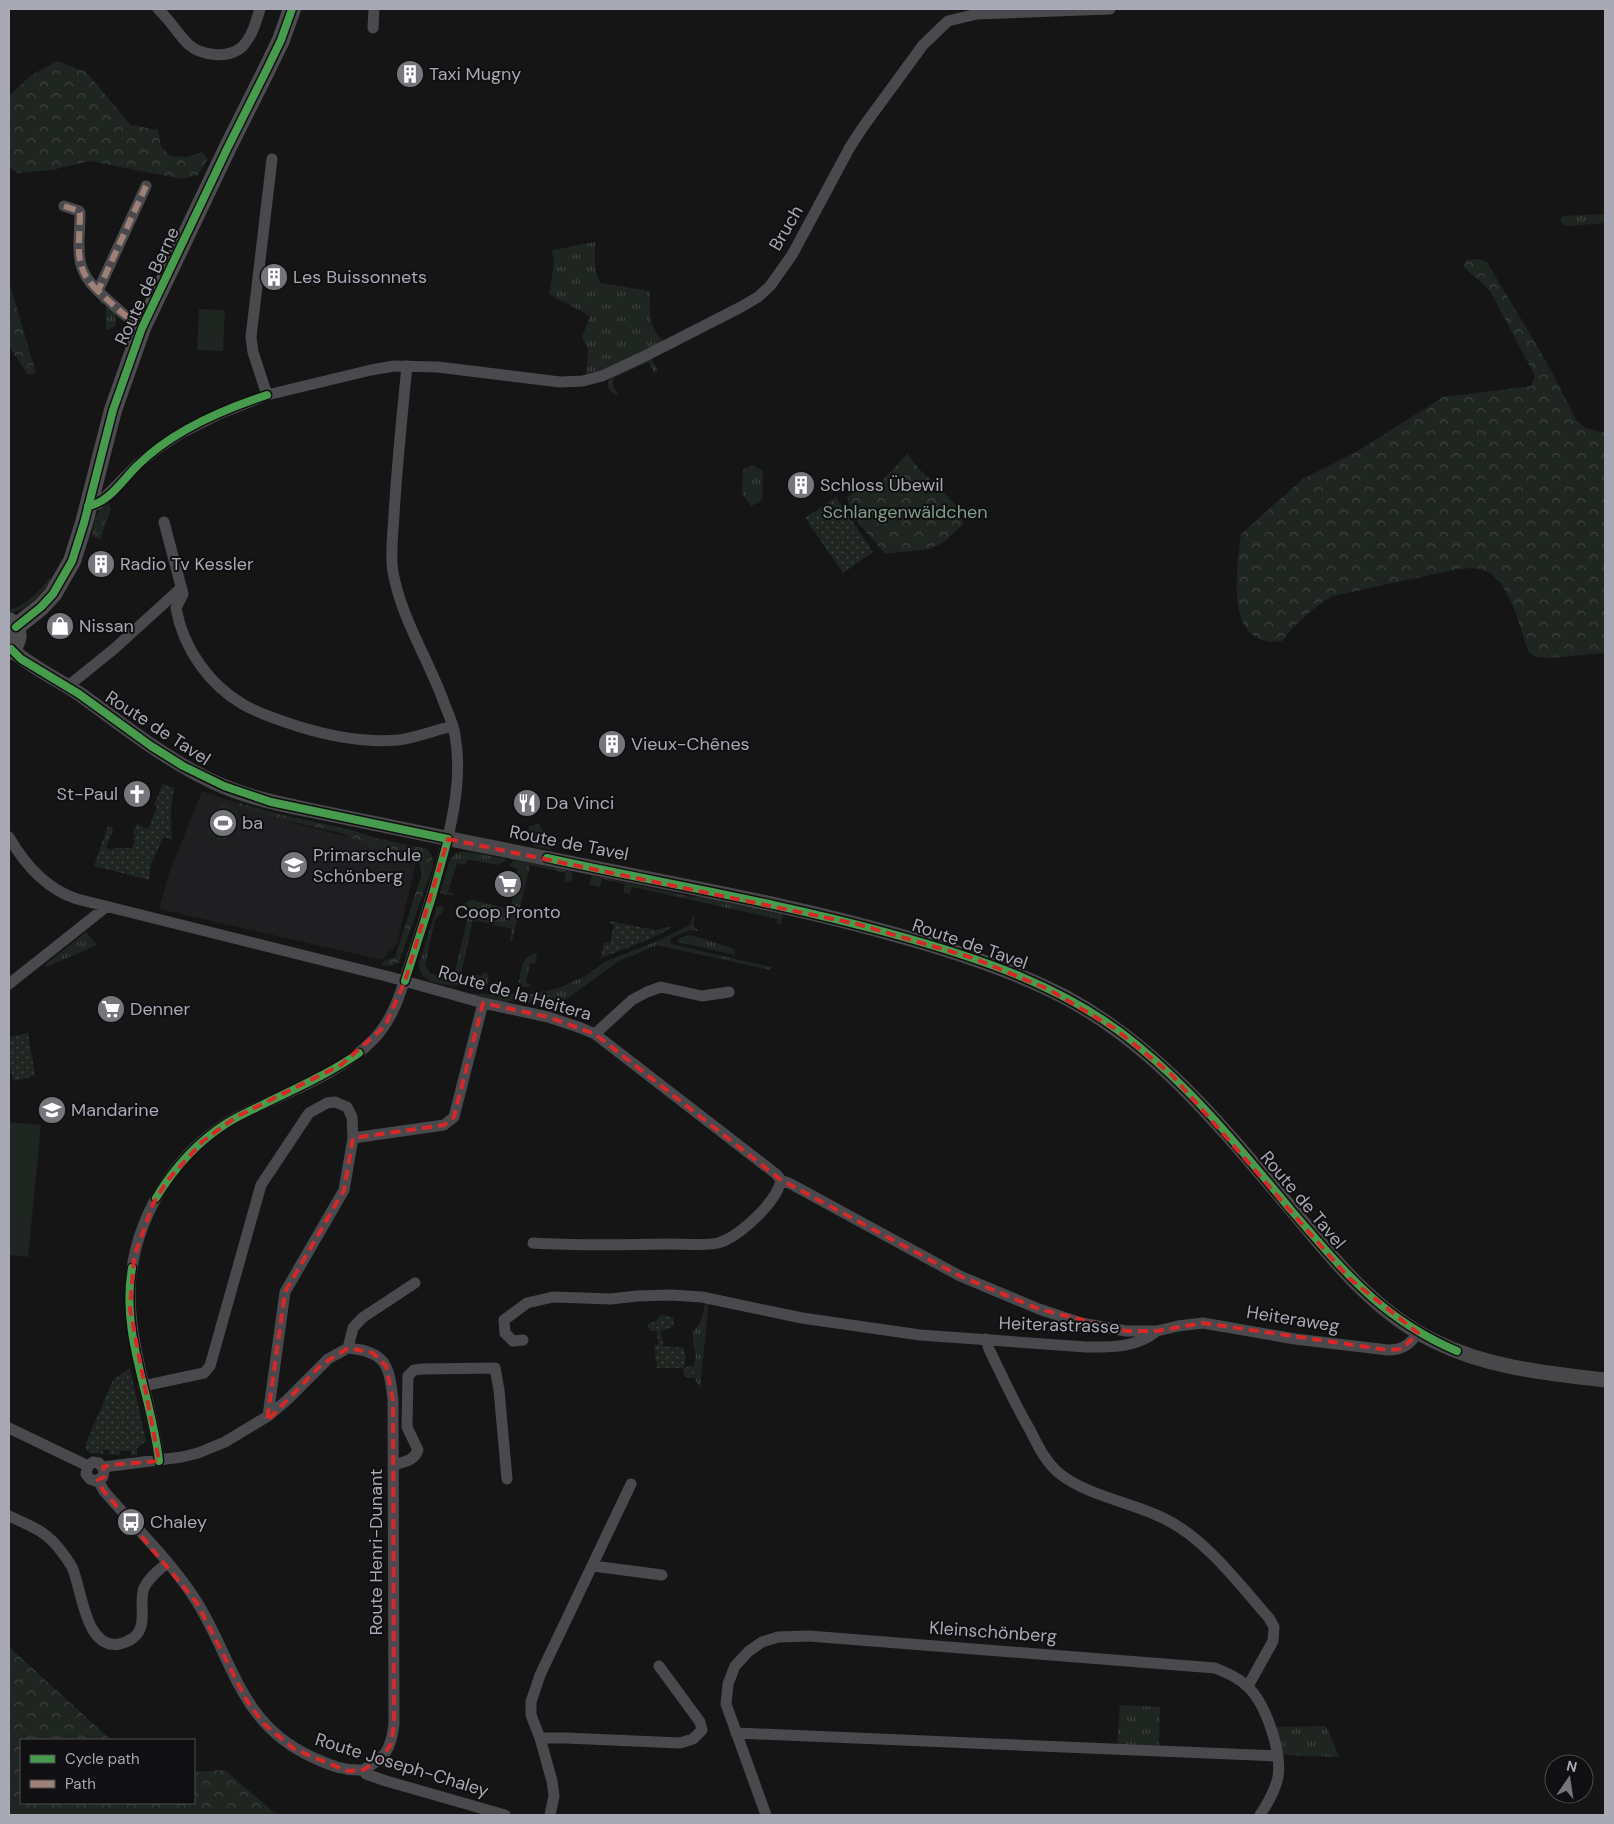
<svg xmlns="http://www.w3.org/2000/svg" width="1614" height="1824" viewBox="0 0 1614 1824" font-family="'DM Sans',sans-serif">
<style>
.built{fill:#1f1f21}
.grass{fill:url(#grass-tufts)}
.forest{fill:url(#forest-crowns)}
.park{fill:url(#park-dots)}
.pitch{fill:#1f2521}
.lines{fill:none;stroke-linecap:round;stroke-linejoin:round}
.street{stroke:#4a4a4e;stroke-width:11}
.secondary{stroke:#48484b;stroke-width:15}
.primary{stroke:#4c4c4f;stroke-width:18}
.quiet{stroke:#9e8076;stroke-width:6;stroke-dasharray:12 6;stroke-linecap:butt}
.cycleway-casing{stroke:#100f11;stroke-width:11}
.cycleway{stroke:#469c4c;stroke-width:8}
.marked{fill:none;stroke:#d62828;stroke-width:4;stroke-dasharray:10 6;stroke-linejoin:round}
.labels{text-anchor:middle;stroke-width:4;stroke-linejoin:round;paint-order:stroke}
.poi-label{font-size:18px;fill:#a8a9b4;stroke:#100f11;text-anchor:start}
.street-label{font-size:18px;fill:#a8a9b4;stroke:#100f11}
.park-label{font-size:18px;fill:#819d89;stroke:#100f11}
</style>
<defs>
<pattern id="grass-tufts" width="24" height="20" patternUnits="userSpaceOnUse" patternTransform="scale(1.25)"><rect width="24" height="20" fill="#1f2521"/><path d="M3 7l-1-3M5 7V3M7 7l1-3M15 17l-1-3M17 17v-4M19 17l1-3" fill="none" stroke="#3d423f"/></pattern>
<pattern id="forest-crowns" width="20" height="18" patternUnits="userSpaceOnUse" patternTransform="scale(1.25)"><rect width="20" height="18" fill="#1f2521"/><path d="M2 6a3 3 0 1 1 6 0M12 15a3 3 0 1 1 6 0" fill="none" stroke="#3d423f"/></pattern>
<pattern id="park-dots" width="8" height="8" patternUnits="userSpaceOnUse" patternTransform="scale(1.25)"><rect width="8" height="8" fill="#1f2521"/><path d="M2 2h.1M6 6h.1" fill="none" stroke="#3d423f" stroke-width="1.8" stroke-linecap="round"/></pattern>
</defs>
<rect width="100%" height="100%" fill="#151515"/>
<path class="built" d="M202 791 301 825 418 854 397 944 382 960 159 909 168 876Z"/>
<path class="grass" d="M1605 214V223L1568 226 1562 224 1560 220 1562 216Z
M595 242V269L600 283 650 291C650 312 647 325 663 341L607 370 586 376 588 349 582 337 590 316 549 294 554 263 552 250Z
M100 298 115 312 116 324 114 327 106 330V304H100Z
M650 356 658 370 657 373 654 372 648 362 614 378 613 387 618 394 615 395 609 389 608 385 611 376Z
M752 465 763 471 762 500 751 506 742 493 743 470Z
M108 502 111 509 100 540 92 536C96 517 92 516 108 502Z
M49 578 52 580C42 592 26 613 9 612V610C25 606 40 591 49 578Z
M539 823 549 846 552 850 535 847 528 827Z
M458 852H468L507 859 499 865 471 860H468L464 865 457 863 448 892 453 894 454 896 440 893 450 859Z
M514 860 570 871 573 874 571 881 564 882 566 873 530 865 512 941H510L512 929 473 920 461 974 468 976 467 979 473 980 475 975 481 976 482 973 489 974 488 984 485 985C467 984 418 992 419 963L437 907 442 906 444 910 435 920 425 965 431 974 448 977 455 972 469 912 458 909 468 901 472 900 510 909 517 877H516L517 869 509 866Z
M592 875 692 897 699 896 783 914 781 924 777 923 778 919 632 887 630 894 623 892 625 884 602 879 600 887 589 885Z
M693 916 695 918 693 925 698 931 690 930 671 938 670 942 671 944 771 967 770 970 657 945 619 961 558 1005 508 1001V1004L471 994H531L559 988 589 974 606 961 655 942 690 925Z
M86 932 97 945 46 967V964Z
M687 935C693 935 731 947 735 950V955L678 942V939Z
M537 953 535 964 530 963 526 983 532 985 528 987H522L519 982C521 969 522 955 537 953Z
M709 1300 700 1388 695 1379 697 1371 693 1367 696 1357 693 1342V1332L700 1323 706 1301Z
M1120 1705 1160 1707 1159 1745 1117 1744Z
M1326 1726 1339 1757 1283 1755 1275 1727Z"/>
<path class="forest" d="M57 61 86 72 131 125 158 130 161 146 170 156 187 157 202 152 208 159 198 175 182 179 90 161 52 170 17 173 9 166V96L30 76Z
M1479 259 1487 262 1546 361 1577 421 1586 428 1605 433V653L1550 658 1535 657 1528 651C1520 628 1511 585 1488 572 1479 567 1468 568 1458 569L1333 596C1312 608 1297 622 1282 641 1277 641 1271 643 1266 641 1225 632 1238 564 1241 534L1303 479 1356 452 1443 397 1531 386 1535 376 1490 291 1464 267 1466 260Z
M9 281 36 373 28 375 11 349 9 350Z
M907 454 920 470 943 491 956 506 964 523 944 542 929 549 885 554C872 538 851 519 847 497L868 484 881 482Z
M107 506 109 507C109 513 101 532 97 536L95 533 99 515Z
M240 803 278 814 348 829 376 838 427 849 432 856 433 866 399 962 391 966 382 965V962L395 957 422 873 418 860 410 856 371 848 344 834 277 818 240 806 238 804Z
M9 1647 111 1740H21V1803H194V1772L225 1770 275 1813 287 1815H9Z"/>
<path class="park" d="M836 497 873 552 843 573 805 518Z
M163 784 174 788C170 806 171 822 172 840L164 837 151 864 149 880 94 866 108 826 112 827 113 830 106 848 111 850 115 848H132L135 841 133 840 135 836 133 833 137 824 148 829 157 807 154 805Z
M609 921 655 930 675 926 652 938 601 958 604 942 610 943 614 924 609 923Z
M28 1033 35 1076 13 1081 9 1060V1037Z
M661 1315 673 1317 674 1326 660 1332 663 1340V1346L684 1348 686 1360 684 1368 692 1365 697 1370 696 1377 690 1378 684 1376 683 1368H657L654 1346 659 1344 656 1331H650L647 1324 656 1321Z
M130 1368 146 1441 137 1448V1455H132L131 1451H120V1455L108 1454 110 1450H103V1453L105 1454 90 1453 86 1450V1443L113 1380Z"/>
<path class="pitch" d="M199 309 225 310 223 351 197 350Z
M221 803 240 811 225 843 207 834Z
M9 1122 41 1125 28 1257 9 1255Z"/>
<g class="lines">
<path class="street" d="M158 9C170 20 178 34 188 44 201 56 228 59 242 47 252 37 256 22 260 9
M373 28 374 9
M64 206 79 211 80 213C80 246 72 267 98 291
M142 328 121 312 98 291 146 186
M267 395 253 352 251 337 272 159
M88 506 98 504 138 464 160 447 181 433 219 414 267 395 371 370 394 366 438 367 560 382 583 381 602 376 645 356 741 307 758 297 770 286 792 255 850 147 863 127 923 45 948 21 977 14 1110 9
M164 522 183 594 176 608C183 648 209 685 244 705 260 714 279 720 297 726 329 736 364 743 398 740 416 738 435 730 453 726
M68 686 114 649 181 588
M9 837C25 865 46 889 77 899L390 977 483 1003 548 1017 581 1028 595 1034 776 1174 781 1180C777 1202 739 1237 718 1243 705 1246 685 1244 671 1244 625 1245 579 1246 533 1243
M9 984 106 907
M595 1034 632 1000 647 992 661 987 702 996 729 992
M781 1180 791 1184 960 1276 1039 1309 1081 1323 1126 1331H1157L1178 1326 1203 1323 1295 1339 1388 1350C1403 1350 1410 1344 1418 1333
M986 1339 989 1349C1002 1376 1015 1404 1030 1430 1038 1446 1046 1463 1060 1474 1090 1497 1132 1502 1165 1519 1206 1539 1239 1584 1269 1618L1274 1627 1273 1641 1248 1686
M523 1340 513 1341 505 1333 504 1320 527 1303 553 1297 611 1299 637 1296 671 1295 702 1297 802 1318 920 1335 1086 1347C1112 1347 1136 1348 1157 1331
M348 1348C386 1352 389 1364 393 1400L394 1724C391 1750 385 1758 363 1770
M143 1386 204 1373 210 1366 261 1185 309 1113 327 1103 335 1102 347 1107 352 1117 353 1138
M268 1416 285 1292 344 1190 353 1138 444 1125 454 1117 483 1003
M9 1428 88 1466 93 1462 99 1463 104 1470 103 1477 95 1481 90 1479 86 1474 88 1466
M159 1461C152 1398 125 1340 131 1276 138 1211 180 1146 239 1116 284 1093 338 1076 374 1039 396 1016 403 984 413 954 424 921 435 887 444 853 454 815 462 774 455 735 453 723 447 711 443 700 427 657 401 617 393 572 390 554 393 534 394 515 397 465 402 416 407 366
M393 1465C404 1462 414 1461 418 1450L407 1427 408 1376 414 1370 423 1369 495 1368 499 1390 507 1479
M103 1467 182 1457 198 1453 225 1442 268 1416 286 1401 328 1359 348 1348 353 1328 362 1318 415 1283
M98 1480 104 1491C135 1527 171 1561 197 1602 234 1662 240 1724 312 1757 330 1765 342 1771 363 1770L366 1774 386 1781 505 1815
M9 1516C31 1526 46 1531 61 1551 65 1556 69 1562 72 1567 82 1589 85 1650 119 1644 124 1643 129 1641 133 1638 149 1627 138 1602 144 1588 149 1577 159 1570 167 1563
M593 1566 662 1575
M736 1733 1277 1756
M540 1738H566L680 1743 693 1739 702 1730 700 1722 659 1666
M550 1815 554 1796 552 1781 540 1738 531 1715V1702L540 1675 631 1484
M766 1815 726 1704 728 1684 735 1666 749 1651 762 1642 778 1637 809 1636 1215 1668C1227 1673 1239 1678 1248 1687 1266 1704 1282 1752 1278 1777 1275 1791 1268 1803 1260 1815"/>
<path class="secondary" d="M11 649C32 668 58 679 81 695 127 728 172 765 225 787 252 798 280 804 309 810 429 835 550 859 670 883 745 898 819 913 893 934 952 950 1011 969 1065 997 1162 1049 1229 1136 1299 1218 1338 1265 1378 1314 1434 1341 1488 1368 1546 1373 1605 1380"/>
<path class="primary" d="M9 621C21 629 20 642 9 651
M16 627 41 607 53 594 72 561 84 523 113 410 142 328 227 149 267 69 281 40 292 9"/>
<path class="quiet" d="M64 206 79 211 80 213C80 246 72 267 98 291
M142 328 121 312 98 291 146 186"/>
<defs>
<path id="cycleway" d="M88 506C109 503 123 479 138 465 172 431 221 410 267 395
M16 627 41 607 53 594 72 561 84 523 113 410 142 328 227 149 267 69 281 40 292 9
M11 649 21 659 79 694 151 746 183 766 224 786 271 802 448 839 432 897 405 981
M547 858C661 883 776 902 889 933 977 957 1066 986 1137 1045 1196 1093 1243 1152 1291 1210 1344 1271 1380 1318 1457 1351
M156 1198C174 1168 197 1142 227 1123 240 1115 254 1109 268 1102 299 1087 330 1073 359 1053
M132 1268C120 1334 152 1396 159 1461"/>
</defs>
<use href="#cycleway" class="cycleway-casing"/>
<use href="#cycleway" class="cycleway"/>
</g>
<path class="marked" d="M448 839 857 924 973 958 1048 989 1114 1028 1171 1074 1349 1278 1418 1333 1402 1349 1388 1350 1203 1323 1157 1331H1126L1039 1309 960 1276 781 1180 595 1034 548 1017 483 1003 454 1117 444 1125 353 1138 344 1190 285 1292 267 1421 321 1365 348 1348 373 1353 386 1366 393 1400 394 1724 391 1744 381 1759 363 1770 347 1771 294 1749 264 1724 247 1701 197 1603 103 1490 98 1480 106 1476 103 1467 110 1465 159 1461 130 1309 134 1257 153 1204 167 1181 203 1141 236 1117 341 1065 385 1026 405 981Z"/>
<defs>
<symbol id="building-disc" viewBox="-11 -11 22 22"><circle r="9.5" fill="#75757c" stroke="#100f11"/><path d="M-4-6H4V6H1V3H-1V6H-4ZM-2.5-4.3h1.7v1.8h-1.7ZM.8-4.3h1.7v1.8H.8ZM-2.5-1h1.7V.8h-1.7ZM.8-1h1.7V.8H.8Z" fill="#fff"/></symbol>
<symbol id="shop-disc" viewBox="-11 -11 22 22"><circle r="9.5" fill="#75757c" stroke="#100f11"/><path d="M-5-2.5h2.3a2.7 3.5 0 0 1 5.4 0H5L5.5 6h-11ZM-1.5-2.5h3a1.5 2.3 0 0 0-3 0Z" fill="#fff"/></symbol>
<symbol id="church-disc" viewBox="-11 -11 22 22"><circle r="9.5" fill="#75757c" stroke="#100f11"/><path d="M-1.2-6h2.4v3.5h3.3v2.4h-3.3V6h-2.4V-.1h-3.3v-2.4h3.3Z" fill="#fff"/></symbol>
<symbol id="restaurant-disc" viewBox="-11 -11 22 22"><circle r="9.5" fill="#75757c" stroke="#100f11"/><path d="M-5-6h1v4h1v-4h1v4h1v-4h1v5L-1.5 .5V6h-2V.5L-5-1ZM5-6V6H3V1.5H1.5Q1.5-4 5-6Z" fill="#fff"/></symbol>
<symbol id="stadium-disc" viewBox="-11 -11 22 22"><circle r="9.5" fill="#75757c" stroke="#100f11"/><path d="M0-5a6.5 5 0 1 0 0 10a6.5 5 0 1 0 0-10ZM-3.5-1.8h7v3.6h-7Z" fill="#fff"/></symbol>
<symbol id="school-disc" viewBox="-11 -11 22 22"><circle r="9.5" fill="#75757c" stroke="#100f11"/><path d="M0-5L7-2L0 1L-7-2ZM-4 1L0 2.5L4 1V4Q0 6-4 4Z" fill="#fff"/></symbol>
<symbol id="supermarket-disc" viewBox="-11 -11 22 22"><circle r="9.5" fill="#75757c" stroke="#100f11"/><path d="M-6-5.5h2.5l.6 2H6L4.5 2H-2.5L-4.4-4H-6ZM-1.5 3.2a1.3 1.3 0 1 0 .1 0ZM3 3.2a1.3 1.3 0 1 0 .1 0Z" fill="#fff"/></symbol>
<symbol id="bus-disc" viewBox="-11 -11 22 22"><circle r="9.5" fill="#75757c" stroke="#100f11"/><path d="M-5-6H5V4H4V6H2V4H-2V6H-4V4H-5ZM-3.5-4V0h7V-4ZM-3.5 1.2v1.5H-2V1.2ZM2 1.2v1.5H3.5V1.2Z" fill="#fff"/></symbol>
</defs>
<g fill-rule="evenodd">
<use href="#building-disc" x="394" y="58" width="32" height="32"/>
<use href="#building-disc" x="258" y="261" width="32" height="32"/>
<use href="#building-disc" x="785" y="469" width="32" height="32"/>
<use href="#building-disc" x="85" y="548" width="32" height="32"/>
<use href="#shop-disc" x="44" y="610" width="32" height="32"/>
<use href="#building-disc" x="596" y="728" width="32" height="32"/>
<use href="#church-disc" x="121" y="778" width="32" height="32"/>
<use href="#restaurant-disc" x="511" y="787" width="32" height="32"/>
<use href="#stadium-disc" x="207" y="807" width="32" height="32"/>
<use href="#school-disc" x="278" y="849" width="32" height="32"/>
<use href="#supermarket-disc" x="492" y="868" width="32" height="32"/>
<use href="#supermarket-disc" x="95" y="993" width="32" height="32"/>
<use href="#school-disc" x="36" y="1094" width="32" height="32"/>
<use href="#bus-disc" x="115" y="1506" width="32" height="32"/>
</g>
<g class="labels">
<g class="poi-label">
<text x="429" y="80">Taxi Mugny</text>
<text x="293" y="283">Les Buissonnets</text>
<text x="820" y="491">Schloss Übewil</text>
<text x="120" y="570">Radio Tv Kessler</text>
<text x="79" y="632">Nissan</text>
<text x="631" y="750">Vieux-Chênes</text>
<text x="118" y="800" text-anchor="end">St-Paul</text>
<text x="546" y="809">Da Vinci</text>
<text x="242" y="829">ba</text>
<text x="313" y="861">Primarschule<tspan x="313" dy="21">Schönberg</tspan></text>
<text x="508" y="918" text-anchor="middle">Coop Pronto</text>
<text x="130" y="1015">Denner</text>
<text x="71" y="1116">Mandarine</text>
<text x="150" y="1528">Chaley</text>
</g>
<g class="street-label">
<text transform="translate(786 228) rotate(-60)" y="6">Bruch</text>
<text transform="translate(147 286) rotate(-65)" y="6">Route de Berne</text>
<text transform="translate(158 728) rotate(33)" y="6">Route de Tavel</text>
<text transform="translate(569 843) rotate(11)" y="6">Route de Tavel</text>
<text transform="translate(970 944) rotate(19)" y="6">Route de Tavel</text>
<text transform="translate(515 993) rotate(16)" y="6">Route de la Heitera</text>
<text transform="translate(1303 1200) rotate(50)" y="6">Route de Tavel</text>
<text transform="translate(1293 1319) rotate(9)" y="6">Heiteraweg</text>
<text transform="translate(1059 1325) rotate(2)" y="6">Heiterastrasse</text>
<text transform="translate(376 1552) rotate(-90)" y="6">Route Henri-Dunant</text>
<text transform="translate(993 1632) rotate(4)" y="6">Kleinschönberg</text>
<text transform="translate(402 1765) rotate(17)" y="6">Route Joseph-Chaley</text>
</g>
<g class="park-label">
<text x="905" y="518">Schlangenwäldchen</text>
</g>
</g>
<rect width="1614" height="1824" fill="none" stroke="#a8a9b4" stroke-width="20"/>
<rect x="20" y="1739" width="175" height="65" fill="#100f11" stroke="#4d4d52"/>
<rect x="30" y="1755" width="25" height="8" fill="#469c4c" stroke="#4d4d52"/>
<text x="65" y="1764" font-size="15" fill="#a8a9b4">Cycle path</text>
<rect x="30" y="1780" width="25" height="8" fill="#9e8076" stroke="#4d4d52"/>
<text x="65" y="1789" font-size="15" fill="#a8a9b4">Path</text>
<g transform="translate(1569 1779) rotate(13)"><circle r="24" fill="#100f11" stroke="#4d4d52"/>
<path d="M0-4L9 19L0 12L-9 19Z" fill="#75757c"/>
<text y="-8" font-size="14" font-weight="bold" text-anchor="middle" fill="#a8a9b4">N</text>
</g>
</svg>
